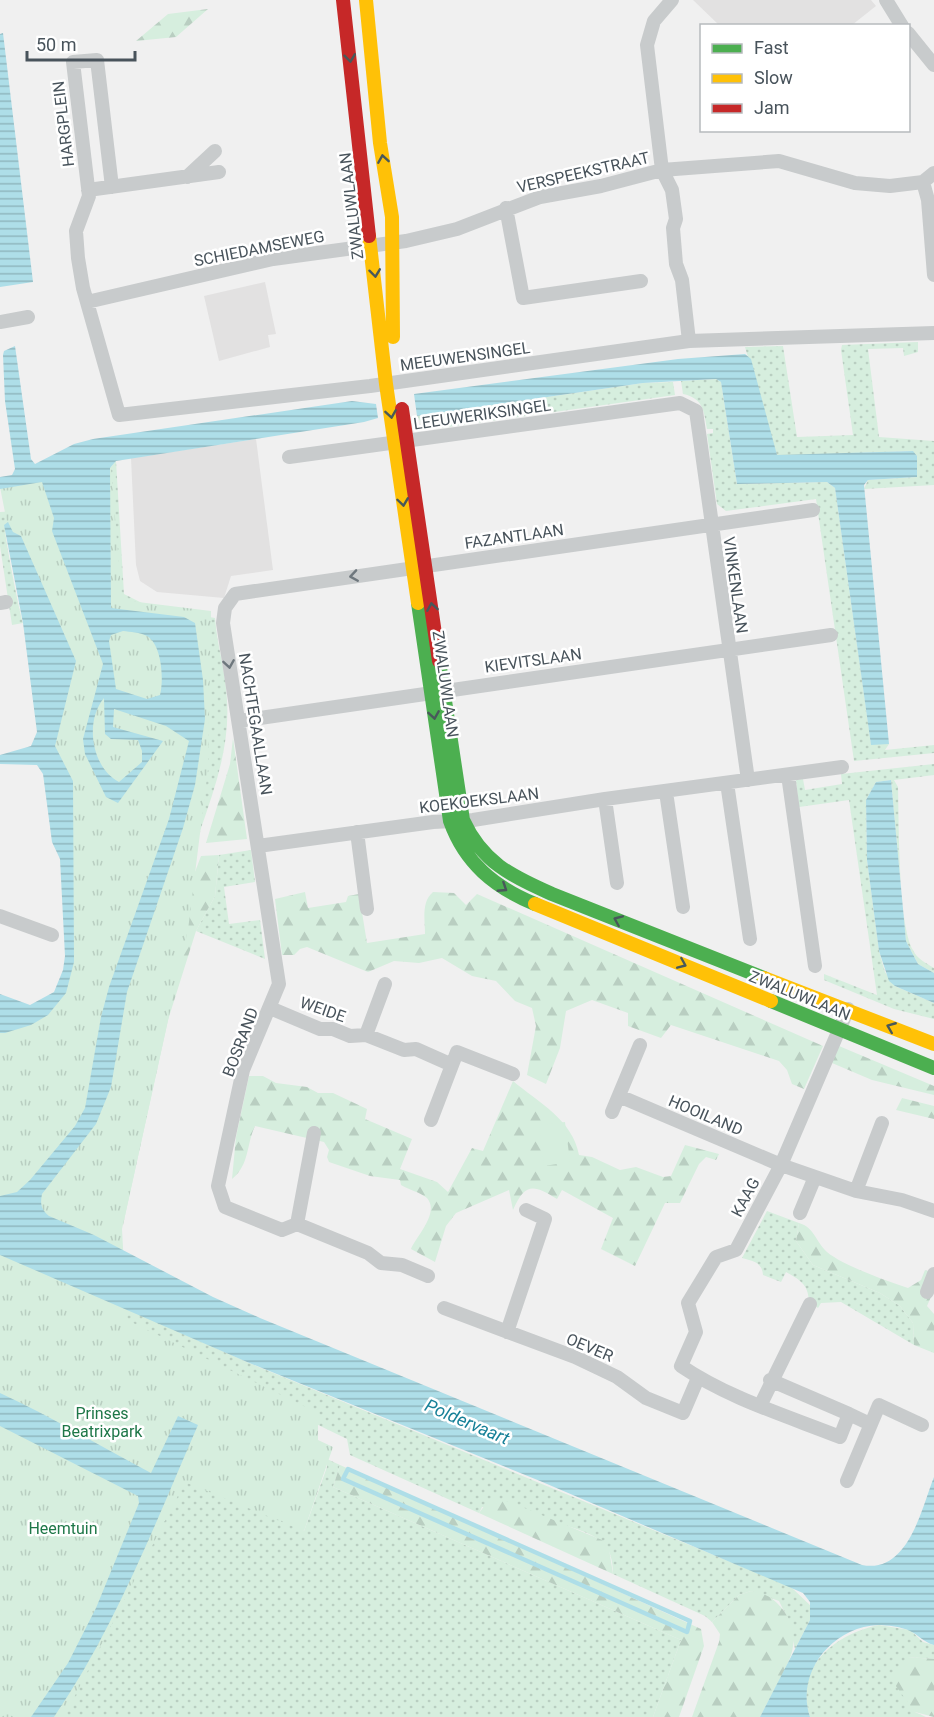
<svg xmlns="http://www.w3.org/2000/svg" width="934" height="1717" viewBox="0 0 934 1717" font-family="Roboto,sans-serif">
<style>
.education{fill:#e2e1e1}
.grass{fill:url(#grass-dots)}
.forest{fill:url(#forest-firs)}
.park{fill:url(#park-tufts)}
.pitch{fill:#d6eede}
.water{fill:url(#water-rules);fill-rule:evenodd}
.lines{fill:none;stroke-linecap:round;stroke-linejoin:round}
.stream{stroke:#aedee8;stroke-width:4.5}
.street{stroke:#c8cbcc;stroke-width:14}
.fast{stroke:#4caf50;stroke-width:14}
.slow{stroke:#ffc107;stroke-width:14}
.jam{stroke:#c62828;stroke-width:14}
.oneway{stroke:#48585a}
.oneway2{stroke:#6e777d}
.labels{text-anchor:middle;stroke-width:5;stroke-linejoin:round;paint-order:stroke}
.street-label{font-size:16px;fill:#48535b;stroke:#fff}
.park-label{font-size:16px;fill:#1e7748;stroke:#fff}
.water-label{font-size:18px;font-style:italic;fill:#178198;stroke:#fff}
</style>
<defs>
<pattern id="grass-dots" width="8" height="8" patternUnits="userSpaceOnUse" patternTransform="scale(1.5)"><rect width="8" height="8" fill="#d6eede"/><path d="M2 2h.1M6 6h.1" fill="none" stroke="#b9cec1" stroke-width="1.8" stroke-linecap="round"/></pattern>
<pattern id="forest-firs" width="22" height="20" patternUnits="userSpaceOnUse" patternTransform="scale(1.5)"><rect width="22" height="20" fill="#d6eede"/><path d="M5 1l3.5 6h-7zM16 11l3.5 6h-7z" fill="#b9cec1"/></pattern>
<pattern id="park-tufts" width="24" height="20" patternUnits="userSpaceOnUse" patternTransform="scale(1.5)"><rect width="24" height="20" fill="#d6eede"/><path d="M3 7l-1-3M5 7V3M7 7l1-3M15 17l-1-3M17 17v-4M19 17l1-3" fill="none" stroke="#b9cec1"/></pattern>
<pattern id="water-rules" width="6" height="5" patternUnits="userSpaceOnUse" patternTransform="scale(1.5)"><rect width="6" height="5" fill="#aedee8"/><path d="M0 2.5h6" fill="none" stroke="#90b7bf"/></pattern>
</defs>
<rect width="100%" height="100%" fill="#f0f0f0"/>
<path class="education" d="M693 0H871L876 6 852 25 720 26Z
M265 282 276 334 268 335 270 347 219 361 204 296Z
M256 439 273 570 231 576 224 598 157 592 140 581 136 565 131 458Z"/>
<path class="grass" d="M918 342V352L904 356 903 348 868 349 879 437 934 441V485L864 489 868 480 917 477 913 451 777 456 745 347 783 346 797 437 853 435 841 350 842 345Z
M716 379 721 382 737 484 827 482 835 488 871 744H889L885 750 934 745V753L854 761 816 499 726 511 717 504 707 434 713 433V429H707C704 411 703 398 683 394L681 381Z
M673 382 675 395 426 430 417 416 643 383Z
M116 461 124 594 148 606 215 618C217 645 226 673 227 700 230 746 215 788 200 831L184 824 111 608 110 468Z
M17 511 72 844 5 525C3 530 19 610 23 623L12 625 0 546V512Z
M934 764V775L894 780 898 787C899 821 898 925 913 950 917 959 926 963 934 968V973L918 964 906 941 891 780 876 782 866 800 867 860 879 951 885 972 895 986 934 1003V1019L894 1009 824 980V974L877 995 849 800 799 807 796 780 803 779 805 790 842 784 841 774Z
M251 850 255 882 224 887 229 924 260 920 265 959 196 931 215 896 219 855Z
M767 1211 799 1223 796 1241 813 1265 880 1293 900 1306 913 1323 914 1345 841 1302 821 1303 818 1308 809 1301C808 1284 800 1280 786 1272L781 1282 763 1275C762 1262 753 1261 742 1258Z
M96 1295 247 1362 791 1587 812 1607 810 1620 795 1649 788 1619 779 1601 751 1591 739 1595 712 1622 705 1616 613 1574C613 1562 610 1546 600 1540 575 1523 513 1514 482 1507L479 1513 350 1455 347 1439 84 1311Z
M198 1425 304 1531 327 1467V1459L340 1465 333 1487 681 1640 653 1717H54Z
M879 1625 910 1630 923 1642 934 1645V1659L908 1657 915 1712 926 1717H810C793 1667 835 1634 879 1625Z"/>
<path class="forest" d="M208 9 176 37 136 41 168 14Z
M233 738 247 839 206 843 230 764Z
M219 855 215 896 196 931 168 1020 123 1225 108 1220 181 909 201 856Z
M305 892 308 908 346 902 348 896 359 894 367 943 425 934C425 920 421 902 433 892L454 893 466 905 477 894 823 1046 804 1089 792 1084 787 1070 779 1061 671 1025 661 1038 628 1026V1013L592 1000 566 1011 560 1048 546 1084 527 1075 536 1026 532 1008 515 1001 496 981 472 976 442 958 419 963 394 961 368 972 307 947 300 949 294 955H282L275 899Z
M839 1046 934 1086V1095L872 1080 832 1063Z
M249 1076H263L276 1083 307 1087 318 1093H333L367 1109 365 1119 412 1139 400 1169 437 1182 448 1192 472 1148 483 1151 513 1081C538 1102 573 1120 579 1155L592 1157 620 1170 636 1167 663 1177 671 1176 685 1145 719 1154 716 1160 706 1157 699 1164 680 1203H665L635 1266 601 1249 613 1218 562 1190 557 1199C533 1184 525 1183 513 1210L509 1190 456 1213 446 1226 435 1262 411 1249C416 1237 440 1213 427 1198 420 1192 409 1190 401 1185L400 1180 370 1176 329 1162 327 1157 329 1150 324 1142 255 1126C246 1145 250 1164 232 1179L236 1137Z
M902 1098 934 1106V1119L896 1110Z
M799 1223C814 1227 816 1242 827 1252 842 1265 889 1282 908 1288L921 1280 925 1270 934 1273V1290L927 1306 934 1314V1353L914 1345 913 1323 900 1306 880 1293 813 1265 796 1241Z
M340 1465 701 1629 704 1646 679 1717H653L681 1640 333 1487Z
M499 1500 510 1502 602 1540 609 1549 613 1574 479 1513 488 1501Z
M751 1591C780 1593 802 1628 790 1658 782 1678 770 1697 760 1717H692L719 1642 720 1634 712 1622 739 1595Z
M908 1657 934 1659V1717L915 1712 890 1678Z"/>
<path class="park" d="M110 458 122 600 211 611 208 769 188 930 122 1229 127 1320 318 1413V1440L333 1447 304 1531 185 1482 64 1717H0V997L45 1013 64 981 69 944 46 722 0 487Z"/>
<path class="pitch" d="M565 1122 570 1162 544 1166 539 1125Z"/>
<path class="water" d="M3 33 33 282 0 287V34Z
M15 346 31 459 35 464 74 444 93 439 352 401 376 404 378 418 364 422 116 461 110 468 111 608 184 617 195 623 203 680 205 719 195 785 183 828 127 992 111 1087 96 1124 42 1194C40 1204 41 1209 49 1216L94 1235 213 1297 260 1318 862 1565C908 1574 921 1510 934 1477V1645C923 1642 919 1635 910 1631 903 1627 886 1625 878 1625 832 1627 795 1673 810 1717H760L810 1620V1602L803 1593 540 1481 247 1362 0 1255V1196L17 1192 30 1180 75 1126 85 1108 101 1017 109 987 169 819 189 741 166 726 114 709 113 727 163 741 118 803 106 797 85 754 83 739 103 664 52 531 54 518 42 482 0 489V477L12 475 15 469 5 401 3 355 4 351ZM123 631C130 632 140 632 147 636 162 645 164 679 160 695L147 699 116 689 109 641 111 635ZM104 698 105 734 111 739 138 740 142 751V762L119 782C92 768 84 722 104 698Z
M745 354 751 359 777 455 913 451 917 456V477L868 480 864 485 889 744 871 745 835 488 827 482 737 484 721 382 716 379 643 383 417 416 414 394 678 359Z
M8 522 13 532 21 536 76 661 55 746 73 781 74 962 66 993 48 1015 31 1025 5 1033H0V994L30 1005 54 992 63 970 65 956 60 859 52 842 43 774 37 765 0 764V755L31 746 37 732 23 623 4 525Z
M891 780 906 941 918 964 934 973V1003L895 986 889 981 879 951 867 860 866 800 876 782Z
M0 1393C52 1417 100 1446 151 1473L178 1416 198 1425C155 1524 115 1628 54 1717H31L68 1663 96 1608 139 1503 138 1496 0 1426Z"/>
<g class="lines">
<path class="stream" d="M348 1469 690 1621 687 1632 343 1479Z"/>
<path class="street" d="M672 0 654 21 647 45 662 170 672 190 676 219 673 228 676 264 682 280 689 341
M886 0 902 26
M908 33 934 65
M187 177 215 151
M923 182 928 200 934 275
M112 187 97 60 73 62 89 196 76 231 78 258 83 288 119 415 370 386 689 341 934 333
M88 190 219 172
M506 208 523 298 641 281
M87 302 273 259 406 241 457 229 540 197 601 186 662 170 779 161 855 183 890 186 923 182 934 173
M0 322 28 317
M289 457 680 403 696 411 748 780
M0 603 6 602
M239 721 831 635
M788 775 815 966
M727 783 750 939
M666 792 683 907
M605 799 617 883
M357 832 367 909
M258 846 433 822 473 820 605 799 842 767
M0 916 52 935
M270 1008 320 1029H333L350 1036 366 1035 404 1050 416 1049 452 1065
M848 1009 781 1165 736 1250 716 1257 688 1303 696 1332 681 1366C728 1398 787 1416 840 1437L849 1414 870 1424
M366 1035 385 984
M619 1096 781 1165 856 1191
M612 1112 640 1045
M431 1120 457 1052 513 1074
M882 1123 856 1191 902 1200 934 1211
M800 1213 815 1177
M297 1224 314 1133
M428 1276 402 1265 381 1263 368 1253 297 1224 282 1230 225 1207 218 1186 243 1070 279 984 223 623 225 608 235 594 813 510
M927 1292 934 1274
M444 1308 575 1357 617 1377 646 1398 683 1413 698 1378
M507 1332 545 1219 526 1210
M770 1380 849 1414
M760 1406 810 1304
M847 1481 879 1405 922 1425"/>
<path class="fast" d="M418 603 450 821C465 863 494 887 535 904
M439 661 463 820C482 862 511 876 552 894L764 978
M771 1001 934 1068"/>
<path class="slow" d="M366 0 380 143 392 217 393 337
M369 236 386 384 418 603
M535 904 771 1001
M764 978 934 1044"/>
<path class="jam" d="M343 0 369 236
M402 409 439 661"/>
</g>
<defs><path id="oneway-chevron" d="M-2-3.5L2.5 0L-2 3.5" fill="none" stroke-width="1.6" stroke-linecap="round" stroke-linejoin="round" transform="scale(1.5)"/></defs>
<g class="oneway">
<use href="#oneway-chevron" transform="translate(350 58) rotate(83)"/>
<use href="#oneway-chevron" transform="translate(383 159) rotate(-99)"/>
<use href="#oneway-chevron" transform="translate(375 273) rotate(83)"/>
<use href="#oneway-chevron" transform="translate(391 414) rotate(81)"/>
<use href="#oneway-chevron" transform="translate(403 502) rotate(82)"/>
<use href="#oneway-chevron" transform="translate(432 607) rotate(-99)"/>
<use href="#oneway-chevron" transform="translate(434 715) rotate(81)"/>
<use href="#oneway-chevron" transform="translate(503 888) rotate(33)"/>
<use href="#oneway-chevron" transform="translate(618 920) rotate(-157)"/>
<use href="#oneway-chevron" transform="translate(682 964) rotate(23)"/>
<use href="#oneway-chevron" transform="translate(891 1027) rotate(-158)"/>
</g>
<g class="oneway2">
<use href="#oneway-chevron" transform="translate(354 576) rotate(171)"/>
<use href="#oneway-chevron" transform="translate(229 664) rotate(81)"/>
</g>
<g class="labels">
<g class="street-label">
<text transform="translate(63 124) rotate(-97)" y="6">HARGPLEIN</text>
<text transform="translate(583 172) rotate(-13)" y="6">VERSPEEKSTRAAT</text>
<text transform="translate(351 206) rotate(-97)" y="6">ZWALUWLAAN</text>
<text transform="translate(259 248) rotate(-11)" y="6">SCHIEDAMSEWEG</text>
<text transform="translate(465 356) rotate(-8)" y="6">MEEUWENSINGEL</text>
<text transform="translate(482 414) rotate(-8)" y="6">LEEUWERIKSINGEL</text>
<text transform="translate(514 536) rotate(-8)" y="6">FAZANTLAAN</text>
<text transform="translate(736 585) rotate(82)" y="6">VINKENLAAN</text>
<text transform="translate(533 660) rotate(-8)" y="6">KIEVITSLAAN</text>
<text transform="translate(446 684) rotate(82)" y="6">ZWALUWLAAN</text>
<text transform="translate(256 724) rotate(81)" y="6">NACHTEGAALLAAN</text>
<text transform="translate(479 800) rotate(-7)" y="6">KOEKOEKSLAAN</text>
<text transform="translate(800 995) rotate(22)" y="6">ZWALUWLAAN</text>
<text transform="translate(323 1009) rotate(19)" y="6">WEIDE</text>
<text transform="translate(240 1042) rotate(-69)" y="6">BOSRAND</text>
<text transform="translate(706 1115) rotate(23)" y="6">HOOILAND</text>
<text transform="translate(745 1197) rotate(-62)" y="6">KAAG</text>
<text transform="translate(590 1347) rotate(23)" y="6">OEVER</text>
</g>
<g class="park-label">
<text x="102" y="1419">Prinses<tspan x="102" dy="18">Beatrixpark</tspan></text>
<text x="63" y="1534">Heemtuin</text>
</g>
<g class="water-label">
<text transform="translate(467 1422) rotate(23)" y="6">Poldervaart</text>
</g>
</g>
<rect x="700" y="24" width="210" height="108" fill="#ffffff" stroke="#b6babd" stroke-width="1.5"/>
<rect x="712" y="44" width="30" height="9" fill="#4caf50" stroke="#b6babd" stroke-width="1.5"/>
<text x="754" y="54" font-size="18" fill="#48535b">Fast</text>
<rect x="712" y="74" width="30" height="9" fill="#ffc107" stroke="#b6babd" stroke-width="1.5"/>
<text x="754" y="84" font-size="18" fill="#48535b">Slow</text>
<rect x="712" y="104" width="30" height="9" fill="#c62828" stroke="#b6babd" stroke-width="1.5"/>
<text x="754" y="114" font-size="18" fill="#48535b">Jam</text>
<path d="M27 51v9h108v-9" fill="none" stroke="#48535b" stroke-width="3"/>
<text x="36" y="51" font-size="18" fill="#48535b" stroke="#ffffff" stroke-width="4.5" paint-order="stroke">50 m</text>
</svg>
